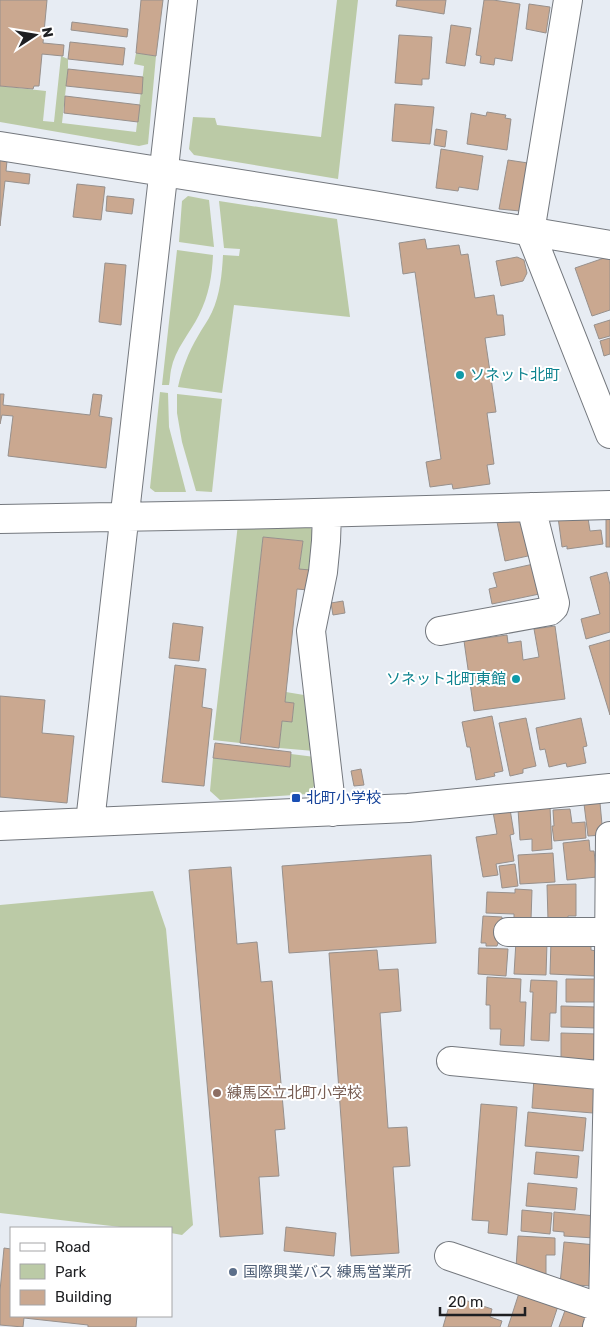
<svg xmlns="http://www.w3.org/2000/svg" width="610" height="1327" viewBox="0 0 610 1327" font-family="Rubik,'Noto Sans JP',sans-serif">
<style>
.green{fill:#bbcaa6}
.building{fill:#caa890;stroke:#97908c}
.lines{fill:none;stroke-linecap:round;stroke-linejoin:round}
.minor-casing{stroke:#74787e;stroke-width:30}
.minor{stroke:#fff;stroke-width:28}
.culture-dot{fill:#0f9aa8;stroke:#fff;stroke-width:2}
.transit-dot{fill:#1a4fb4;stroke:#fff;stroke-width:2}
.education-dot{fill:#8d6e63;stroke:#fff;stroke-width:2}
.service-dot{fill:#5c6f8a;stroke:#fff;stroke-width:2}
.labels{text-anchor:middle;stroke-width:4;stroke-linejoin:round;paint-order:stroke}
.culture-label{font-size:15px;fill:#0d838f;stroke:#fff;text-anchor:start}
.transit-label{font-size:15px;fill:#164399;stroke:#fff;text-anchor:start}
.education-label{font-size:15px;fill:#785e54;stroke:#fff;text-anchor:start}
.service-label{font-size:15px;fill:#4e5e75;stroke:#fff;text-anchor:start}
</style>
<rect width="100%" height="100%" fill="#e7ecf3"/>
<path class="green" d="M337 0H358L338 179 194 155 189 149 193 117 215 118 217 125 321 137Z
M136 53 156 56 148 144 139 146 0 122V86L46 91 43 121 54 122 61 56 68 59V69L62 123 136 132 144 66 134 64Z
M188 196 209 200 214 247 179 242 182 201Z
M219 201 337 219 350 317 234 305 222 393 178 387C182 369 188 353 198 336 202 328 208 321 212 312 220 295 222 274 223 255L239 256 240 249 224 248Z
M177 250 213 255C212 276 209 295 199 315 190 333 175 349 171 370 170 375 170 380 169 385H162Z
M160 392 168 393 169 427 186 492H155L150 488Z
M177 394 222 399 212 492 196 491 182 442 177 413Z
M307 523 318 538 313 582 299 569 303 541 263 537 240 743 213 740 238 524Z
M286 692 304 695 314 751 279 748 282 721 292 722 294 703 285 702Z
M291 754 315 757 318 781 308 794 220 800 210 791 213 758 289 767Z
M153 891 166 929 193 1225 182 1235 171 1233V1228H129L0 1213V905Z"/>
<path class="building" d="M0 0H47L43 43 64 45 63 56 42 54 39 86H34L33 89 0 86Z
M141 0H163L156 56 136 53Z
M397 0H446L444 14 396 6Z
M484 0H493L520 4 512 61 495 58 494 65 480 63 481 56 476 55Z
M529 4 550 7 546 33 526 29Z
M72 22 128 29 127 37 71 30Z
M451 25 471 28 465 66 446 63Z
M399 35 432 37 429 79H422V85L395 83Z
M70 42 125 48 123 65 68 59Z
M68 69 143 77 142 94 66 86Z
M65 96 140 105 138 122 64 113Z
M395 104 434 107 430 144 392 141Z
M487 112 506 115 505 118 511 119 507 150 467 144 471 113 486 116Z
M436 129 447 131 445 147 434 145Z
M441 149 483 156 478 190 459 187 458 191 436 188Z
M0 160 7 161 6 171 30 174 29 184 5 181 0 226Z
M508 160 528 163 520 211 499 209Z
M77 184 105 187 101 220 73 217Z
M107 196 134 199 132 214 106 211Z
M425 239 427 249 459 245 461 255 468 254 475 298 494 295 497 315H503L505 335 485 338 496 412 487 413 494 464 487 465 490 484 453 489 452 484 430 487 426 462 441 459 415 272 403 274 399 243Z
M610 256V310L592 316 575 268Z
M517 257 524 260 527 273 523 281 501 286 496 261Z
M105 263 126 265 121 325 99 322Z
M610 320V336L599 339 594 325Z
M610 338V354L604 356 600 341Z
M0 394H4L3 405 90 415 93 394 102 395 99 416 112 418 106 468 8 456 13 416 2 415 0 424Z
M587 511 590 531 601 530 603 544 567 549V546L562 547 558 517Z
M528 515 537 554 505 561 497 522Z
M606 515H610V547H606Z
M263 537 303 541 299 569 310 570 308 590 297 589 285 702 294 703 292 722 282 721 279 748 240 743Z
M538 563 544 593 492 604 489 589 497 587 493 573Z
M607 572 610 585V632L586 639 581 619 600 614 590 577Z
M343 601 345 613 333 615 331 603Z
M173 623 203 627 199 661 169 658Z
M555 626 565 699 474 711 464 641 507 635 508 643 521 641 523 660 539 657 534 629Z
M610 640V715L589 646Z
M175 665 206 669 202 707 212 709 204 786 162 782Z
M0 696 45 700 42 733 74 736 67 803 0 797Z
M492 716 503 771 494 773 495 776 476 780 470 747H467L462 722Z
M526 718 536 766 523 769V773L510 776 499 723Z
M581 718 587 746 583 747 586 763 567 767 566 763 549 767 545 749 540 750 536 728Z
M215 743 291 752 290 767 213 758Z
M361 769 364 785 354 786 351 771Z
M600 803 603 835 588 836 584 804Z
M550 807 552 849 532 851V839L520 840 518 809Z
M510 809 514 834 510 835 514 861 496 864 498 875 483 877 476 837 497 834 493 812Z
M570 809 572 823 585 822 586 838 554 841 552 826H554L553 810Z
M589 840 590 851H594L597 877 567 880 563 843Z
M553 853 555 882 520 884 518 855Z
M431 855 436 943 289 953 282 866Z
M515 864 518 886 502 888 499 866Z
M231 867 237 944 257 942 261 982 272 981 285 1129 275 1130 279 1176 259 1177 263 1234 220 1237 189 870Z
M576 884V916H568V920H548L547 885Z
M515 889 532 890 531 920 514 919V914L486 913 487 892 515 893Z
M483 916 502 917 501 943H498L497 946H486V943H481Z
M516 941 547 943 546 975 514 974Z
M551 941 591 943V950L596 951 595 976 550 974Z
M479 948 508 949 506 976 478 974Z
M377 950 379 970 398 969 401 1011 380 1013 388 1128 407 1127 410 1166 393 1167 399 1253 351 1256 329 953Z
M487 977 521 979 520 1002H526L524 1046 500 1045 501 1029H490V1005H486Z
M566 979H596V1002H566Z
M531 980 557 981 556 1013H550L549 1041 531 1040 533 992H530Z
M561 1006 596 1007V1028L561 1027Z
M561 1033 597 1034V1060L561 1059Z
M534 1078 595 1083 593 1113 532 1108Z
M481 1104 517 1107 507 1235 488 1233 489 1221 472 1220Z
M528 1112 586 1118 583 1151 525 1146Z
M536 1152 579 1156 577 1178 534 1174Z
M528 1183 577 1188 575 1210 526 1206Z
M522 1210 552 1213 550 1234 521 1231Z
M554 1212 596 1216 594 1238 564 1236V1232L553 1231Z
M286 1227 336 1233 334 1256 284 1251Z
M518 1236 555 1238V1255H546V1276L516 1268Z
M564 1242 596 1245 592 1286 560 1284Z
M4 1248 11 1249V1316H137L136 1327H88V1325L24 1318 23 1327 0 1325V1291Z
M520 1290 559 1303 551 1327H508Z
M452 1296 492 1309 490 1317 502 1321 500 1327H443Z
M567 1305 595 1315 591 1327H559Z"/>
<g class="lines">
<defs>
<path id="minor" d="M568 0 530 232 610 434
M0 146 373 205 610 245
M327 513 326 541 323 572 311 631 332 812
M0 519 277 514 610 505
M440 631 550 611 554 607 555 603 531 507
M90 822 183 0
M0 826 408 808 610 788
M508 932H609
M451 1061 610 1076
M449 1256 610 1311
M597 1327 603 1308 608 1076 610 836"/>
</defs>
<use href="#minor" class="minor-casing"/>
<use href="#minor" class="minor"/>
</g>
<g class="culture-dot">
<circle cx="460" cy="375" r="5"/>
<circle cx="516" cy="679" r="5"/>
</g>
<rect class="transit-dot" x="291" y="793" width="10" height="10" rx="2.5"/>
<circle class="education-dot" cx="217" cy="1093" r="5"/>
<circle class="service-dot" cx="233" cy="1272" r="5"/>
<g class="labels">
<g class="culture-label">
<text x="470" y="380">ソネット北町</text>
<text x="506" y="684" text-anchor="end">ソネット北町東館</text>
</g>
<g class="transit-label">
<text x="306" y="803">北町小学校</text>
</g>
<g class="education-label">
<text x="227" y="1098">練馬区立北町小学校</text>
</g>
<g class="service-label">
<text x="243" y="1277">国際興業バス 練馬営業所</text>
</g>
</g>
<rect x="10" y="1227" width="162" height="90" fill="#ffffff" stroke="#a5a5a7"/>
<rect x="20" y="1243" width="25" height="8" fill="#ffffff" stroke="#a5a5a7"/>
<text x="55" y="1252" font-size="15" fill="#1e1f22">Road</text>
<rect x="20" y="1264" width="25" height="15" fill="#bbcaa6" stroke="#a5a5a7"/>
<text x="55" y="1277" font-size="15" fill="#1e1f22">Park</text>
<rect x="20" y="1290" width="25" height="15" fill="#caa890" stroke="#a5a5a7"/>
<text x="55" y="1302" font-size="15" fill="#1e1f22">Building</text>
<g transform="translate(35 35) rotate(78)" stroke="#ffffff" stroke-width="4" paint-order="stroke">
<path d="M0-4L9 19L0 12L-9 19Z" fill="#1e1f22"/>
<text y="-8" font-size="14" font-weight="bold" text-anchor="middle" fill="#1e1f22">N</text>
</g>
<path d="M440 1307v8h85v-8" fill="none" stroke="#1e1f22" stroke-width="2.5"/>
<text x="448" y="1307" font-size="15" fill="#1e1f22" stroke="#ffffff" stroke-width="4" paint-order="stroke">20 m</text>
</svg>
